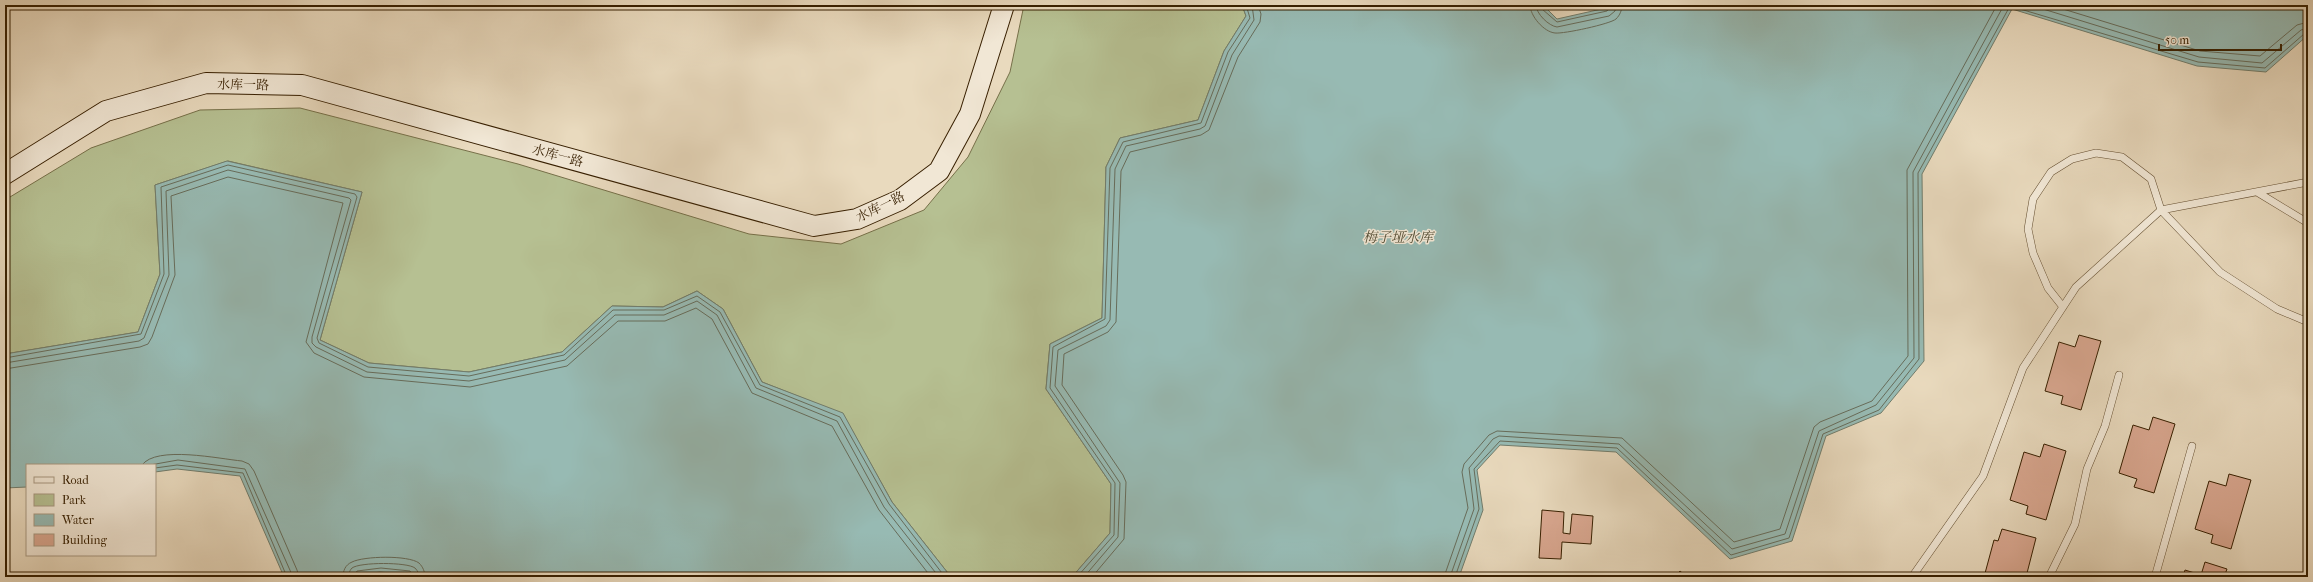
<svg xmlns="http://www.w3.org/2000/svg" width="2313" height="582" viewBox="0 0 2313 582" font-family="'IM FELL French Canon','Noto Serif SC',serif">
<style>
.green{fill:#b6c092;stroke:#767049}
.water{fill:#97bab3;stroke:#717c6b}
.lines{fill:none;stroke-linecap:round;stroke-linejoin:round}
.shore{stroke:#676c5a;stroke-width:1}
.building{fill:#d9a790;stroke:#371f00}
.lane-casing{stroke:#644e30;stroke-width:8}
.secondary-casing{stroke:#371f00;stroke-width:22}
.lane{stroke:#f1e7d5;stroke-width:7}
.secondary{stroke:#f1e7d5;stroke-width:20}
.labels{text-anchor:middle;stroke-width:3;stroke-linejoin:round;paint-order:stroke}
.street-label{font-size:13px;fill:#371f00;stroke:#f1e7d5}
.water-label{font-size:14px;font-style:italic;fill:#544e36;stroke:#f1e7d5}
</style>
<rect width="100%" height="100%" fill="#e9dabe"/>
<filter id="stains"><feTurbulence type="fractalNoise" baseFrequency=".005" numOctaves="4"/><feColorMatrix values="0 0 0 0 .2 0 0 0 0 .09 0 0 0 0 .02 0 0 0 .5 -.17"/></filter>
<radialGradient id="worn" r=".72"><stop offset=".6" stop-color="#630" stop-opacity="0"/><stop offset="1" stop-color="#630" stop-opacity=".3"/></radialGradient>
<path class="green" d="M1024 5H1242L1246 16 1224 51 1198 120 1120 138 1106 167 1102 318 1050 344 1046 389 1111 484 1110 533 1072 577H951L892 502 843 414 762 382 723 309 697 291 663 307 612 306 562 352 469 372 369 363 320 340 362 192 228 161 155 185 160 274 138 332 5 354V200L91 148 200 110 300 108 518 164 749 234 841 244 924 210 968 157 1010 72Z"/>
<path class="water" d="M1242 5H1543L1557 19 1606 8 1608 5H2308V35L2266 72 2197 66 2012 9 1922 174 1924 361 1881 413 1826 436 1792 541 1730 559 1616 452 1500 445 1477 470 1483 510 1459 577H1072L1110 533 1111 484 1046 389 1050 344 1102 318 1106 167 1120 138 1198 120 1224 51 1246 16Z
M227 161 362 192 320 340 369 363 469 372 562 352 612 306 663 307 697 291 723 309 762 382 843 413 892 502 951 577H428L380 572 344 577H284L240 476 177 469 155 472V465H27V487L5 488V354L138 332 160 274 155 185Z"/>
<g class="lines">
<path class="shore" d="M1530 5C1530 16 1544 32 1555 33 1564 34 1610 24 1616 19 1620 15 1622 10 1622 5
M1536 5C1536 14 1549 26 1557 27L1609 16 1615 11 1616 5
M1541 5 1542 9 1557 22 1607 11 1611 5
M2030 5 2199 57 2262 63 2301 30 2308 28
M2050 5 2200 51 2260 56 2297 25 2308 22
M5 358 141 334 164 274 161 187 228 165 355 194 357 197 317 338 319 343 368 367 469 376 564 355 613 310H664L697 296 720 312 760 385 840 417 889 504 945 577
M5 363 139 341 144 338 169 275 166 191 228 170 349 198 351 200 312 337V343L316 347 367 372 469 381 565 360 615 315H664L697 301 717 315 756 388 837 421 884 507 939 577
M5 369 140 347 148 344 152 337 175 275 171 196 228 177 343 203 306 342 314 353 364 377 470 387 567 366 618 321H665L696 308 712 319 752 393 832 426 879 510 931 577
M142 465C156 445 220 459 242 461L249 464 254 471 297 570 299 577
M150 465 178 460 245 469 293 577
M155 468 177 465 243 473 287 577
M343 577C343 571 345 565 352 562 364 556 408 555 419 563 423 567 425 572 425 577
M349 577C349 574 349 571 352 568 360 562 407 562 415 568 418 571 419 574 419 577
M354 577 357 571 381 568 410 571 414 577
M1077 577 1114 535 1115 483 1050 388 1053 347 1105 319 1110 168 1123 142 1201 123 1228 52 1250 18 1246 5
M1084 577 1118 537 1120 483 1055 386 1058 350 1106 326 1110 320 1115 169 1126 146 1200 129 1205 126 1232 55 1254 20 1252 5
M1092 577 1124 539 1126 482 1123 475 1062 385 1064 354 1108 332 1116 322 1121 171 1130 152 1201 135 1209 130 1238 57 1260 22 1261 14 1258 5
M1444 577 1468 508 1462 472 1464 464 1489 435 1497 431 1622 438 1734 542 1780 529 1814 427 1820 422 1872 401 1908 356 1907 170 1997 5
M1450 577 1474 509 1469 468 1493 439 1499 436 1619 444 1732 549 1785 534 1819 431 1876 405 1914 358 1913 172 2004 5
M1455 577 1479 509 1474 469 1500 441 1617 448 1731 555 1789 538 1823 434 1879 410 1919 359 1918 173 2010 6 2198 62 2265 68 2304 34 2308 33"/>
</g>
<path class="building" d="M2079 335 2101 341 2081 410 2061 404 2063 396 2045 391 2059 342 2075 347Z
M2153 417 2175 424 2154 493 2134 487 2137 479 2119 473 2133 425 2149 430Z
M2044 444 2066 451 2046 520 2026 514 2028 506 2010 500 2024 452 2040 457Z
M2229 474 2251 480 2231 549 2211 543 2213 535 2195 529 2209 481 2226 486Z
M1542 510 1564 512 1563 533 1570 534 1572 514 1593 516 1591 544 1562 542 1561 559 1539 558Z
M2002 529 2036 538 2026 577H1984L1994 540 1998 541Z
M2205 562 2227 569 2224 577H2183L2185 570 2201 575Z
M1680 571 1687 577H1674Z
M1517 575 1540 577H1517Z"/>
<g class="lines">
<defs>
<path id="lane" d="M2257 192 2308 223
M2063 307 2048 288 2033 253 2028 229 2033 199 2051 172 2072 159 2096 153 2122 157 2151 179 2161 210 2220 272 2277 309 2308 322
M1912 577 1983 476 2023 368 2076 287 2161 210 2308 182
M2049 577 2075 524 2087 469 2105 426 2119 375
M2155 577 2192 446"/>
<path id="secondary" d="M5 174 106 111 206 83 302 85 814 226 857 219 900 200 939 171 970 114 1004 5"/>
</defs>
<use href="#lane" class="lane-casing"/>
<use href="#secondary" class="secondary-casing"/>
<use href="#lane" class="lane"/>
<use href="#secondary" class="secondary"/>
</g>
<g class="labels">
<g class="street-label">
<text transform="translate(243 84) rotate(1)" y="5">水库一路</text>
<text transform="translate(558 155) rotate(15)" y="5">水库一路</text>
<text transform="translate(880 206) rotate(-26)" y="5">水库一路</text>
</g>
<g class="water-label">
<text x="1398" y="242">梅子垭水库</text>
</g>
</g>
<rect width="2313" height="582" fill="none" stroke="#e9dabe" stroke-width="20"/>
<rect x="6" y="6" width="2301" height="570" fill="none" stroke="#371f00" stroke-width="2"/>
<rect x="10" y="10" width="2293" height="562" fill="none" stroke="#371f00"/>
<rect x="26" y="464" width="130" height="92" fill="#f1e7d5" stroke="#a79780"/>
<rect x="34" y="477" width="20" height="6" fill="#f1e7d5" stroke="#a79780"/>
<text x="62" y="484" font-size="12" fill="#371f00">Road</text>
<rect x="34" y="494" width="20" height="12" fill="#b6c092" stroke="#a79780"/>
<text x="62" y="504" font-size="12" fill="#371f00">Park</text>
<rect x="34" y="514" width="20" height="12" fill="#97bab3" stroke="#a79780"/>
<text x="62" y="524" font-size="12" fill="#371f00">Water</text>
<rect x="34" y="534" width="20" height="12" fill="#d9a790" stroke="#a79780"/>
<text x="62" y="544" font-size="12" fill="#371f00">Building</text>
<path d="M2159 44v6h122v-6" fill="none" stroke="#371f00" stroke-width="2"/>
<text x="2165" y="44" font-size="12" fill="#371f00" stroke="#f1e7d5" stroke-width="3" paint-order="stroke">50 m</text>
<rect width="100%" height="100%" filter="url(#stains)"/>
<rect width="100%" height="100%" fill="url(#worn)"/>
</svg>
